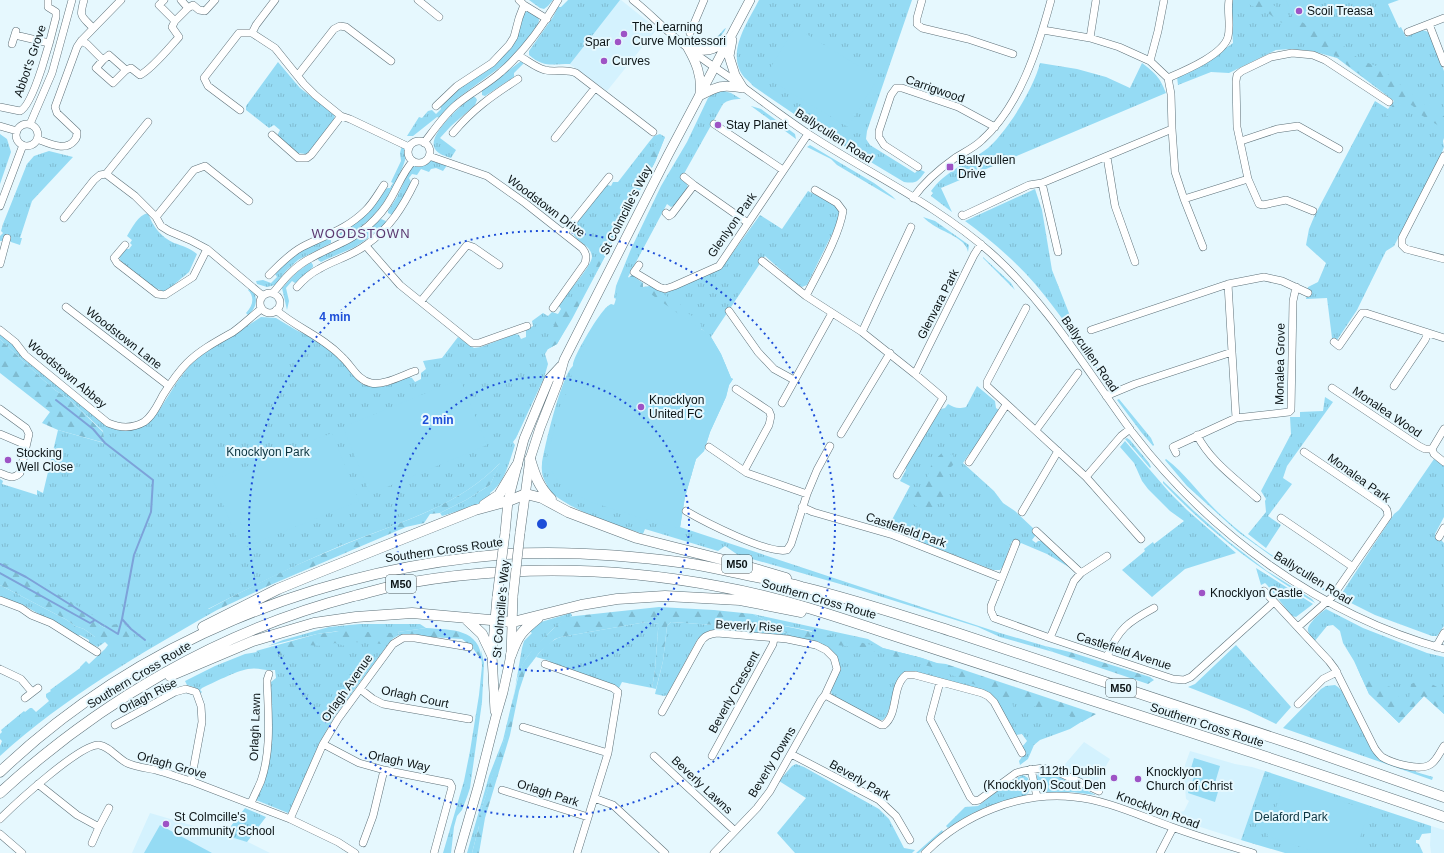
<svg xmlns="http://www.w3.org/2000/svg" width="1444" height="853" viewBox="0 0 1444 853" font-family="Helvetica,sans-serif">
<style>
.built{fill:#d4f2fe}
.grass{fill:url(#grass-tufts)}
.forest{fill:url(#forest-firs)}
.garden{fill:#95dbf4}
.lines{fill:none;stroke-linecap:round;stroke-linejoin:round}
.stream{stroke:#7da2d9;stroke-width:2}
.minor-casing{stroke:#5e7179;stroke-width:8}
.major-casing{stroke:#5e7179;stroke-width:10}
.highway-casing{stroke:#5e7179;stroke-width:11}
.minor{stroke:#fff;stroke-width:7}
.major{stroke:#fff;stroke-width:9}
.highway{stroke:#fff;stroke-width:10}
.major-bridge-casing{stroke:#5e7179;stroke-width:10;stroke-linecap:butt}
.major-bridge{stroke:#fff;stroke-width:9}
.ring{fill:none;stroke:#1d4ed8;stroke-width:2;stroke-dasharray:2 4}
.poi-dot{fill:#9e53c5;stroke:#e6f8fe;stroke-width:1.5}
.labels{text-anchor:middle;stroke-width:4;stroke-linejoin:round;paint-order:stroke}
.shield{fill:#e6f8fe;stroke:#4d585c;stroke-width:1}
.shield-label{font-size:11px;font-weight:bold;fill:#0c1416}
.poi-label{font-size:12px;fill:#0c1416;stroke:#e6f8fe;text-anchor:start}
.street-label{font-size:12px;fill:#0c1416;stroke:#e6f8fe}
.park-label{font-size:12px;fill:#0c3440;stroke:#e6f8fe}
.neighbourhood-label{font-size:13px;letter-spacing:1px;fill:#5b376f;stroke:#e6f8fe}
.centre{fill:#1d4ed8;stroke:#e6f8fe;stroke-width:2}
.ring-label{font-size:12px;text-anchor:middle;font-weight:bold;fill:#1d4ed8;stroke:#e6f8fe;stroke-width:4;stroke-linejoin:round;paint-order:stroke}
</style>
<defs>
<pattern id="grass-tufts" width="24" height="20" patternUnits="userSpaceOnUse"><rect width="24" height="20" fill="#95dbf4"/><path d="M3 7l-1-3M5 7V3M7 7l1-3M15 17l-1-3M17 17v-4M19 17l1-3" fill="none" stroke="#7fbbd0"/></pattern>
<pattern id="forest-firs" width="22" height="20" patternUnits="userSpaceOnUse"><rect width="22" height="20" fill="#95dbf4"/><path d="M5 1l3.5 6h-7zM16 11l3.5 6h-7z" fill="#7fbbd0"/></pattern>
</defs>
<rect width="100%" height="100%" fill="#e6f8fe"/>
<path class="built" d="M616 0H621L651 24 656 30 607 91 568 63Z
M1084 742 1110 759 1094 787 1060 770Z
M1190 751 1235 764 1252 767 1265 771 1241 840 1188 823 1180 815 1179 812 1184 811 1189 801 1186 799 1184 778 1185 765Z
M150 813 248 842 270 853H132Z
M1431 826 1444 830V853H1431L1430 845Z"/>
<path class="grass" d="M529 0H553L548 6 544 9 540 8Z
M568 0H620L570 64C552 64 544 68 529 55V51L553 17 558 7H561Z
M759 0H912L867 131 866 139 870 145 915 173 919 169 925 172C918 181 917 184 904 182L819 131 753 86C751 83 747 80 744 77 725 53 748 22 759 0Z
M1233 0H1399L1388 4 1399 28 1401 27 1406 37C1415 34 1421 26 1429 33L1444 71V138L1443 141 1444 147 1441 155 1394 246 1386 251 1357 310 1333 346 1327 298 1306 299 1308 287 1318 282 1326 263 1306 245 1309 229 1314 217 1375 101 1388 109 1394 101 1337 58 1312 51 1291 49 1276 50 1229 73 1211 72 1178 85 1177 77 1211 59 1233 43 1231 8Z
M528 11 538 17 539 20 538 25 531 37 510 60 458 98 440 118 437 117 413 136H407L419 117 422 118 428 111 432 110 436 114 441 109 440 105 517 38C520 29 521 20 525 12Z
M521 61H526L514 73V77L485 96 482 95V90Z
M278 62 300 88 335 115 334 119 312 149 306 154 298 153 279 138 278 134 280 130 274 125 269 128 246 110V106Z
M1040 63 1077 69 1106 77 1130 88 1142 63C1155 73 1160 77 1166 93L941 188 952 212 931 196 933 193 931 191C946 171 964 165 984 151 1005 136 1034 88 1040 63Z
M724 91 731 93 741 99C735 99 727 100 723 104L681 179 687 184 688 188 675 205 671 207 667 204 628 277 707 334 658 290 723 266 760 215 782 229 808 191 837 206 839 213V218L833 232 807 285 802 287 798 285 765 256 711 337 721 354 731 378 733 379 729 385 726 397 710 432 704 451 696 459 685 497 680 527 1000 633 1045 646 1053 652 1000 637 978 627 847 586 738 555 725 546 718 551 645 529 643 534C609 522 572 512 544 487L547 485C543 479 541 472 542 464 544 448 562 374 573 366 571 360 597 317 604 310 606 307 608 306 611 304L618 306 617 299 614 298 616 286 631 249 661 186 687 142 708 98 713 93Z
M473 96 476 98 477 100 475 105 451 126 440 138 456 150 451 158C445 156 438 154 435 149 426 135 463 104 473 96Z
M751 106 761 109 795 134 796 139Z
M0 134 7 139 11 152 0 184Z
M660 134 665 137 655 162 572 319 557 344 548 349 545 354 548 364 544 378 516 438 513 442 515 445C509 462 505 483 490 493L492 497 480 504 442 516 440 513 466 500 490 485 500 463C457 508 396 523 340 546 295 565 251 587 208 609L217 610C141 653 65 697 0 756V746L2 741 0 739V734L2 732 1 730 24 711 25 712 30 708H32L36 712 49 701 46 697V694L51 691 50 690 80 668V667L86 661 89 664 105 649 108 645 105 642 98 647 89 643V640L80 635 77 636 25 606 0 597V585L67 620 75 626 84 629 95 637H102L105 628 0 563V479L3 481 2 484 37 495V490L43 493 58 430 104 443 103 431 70 400 55 390 40 377 0 339V333L12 342 25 360 108 426 124 430H133L148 423 158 412 177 382 190 365 203 354 261 317 276 318 296 330 315 339 343 361 356 379 362 384 370 387 386 386 409 377 412 378 415 382 421 379V373L426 369 423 361 442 358 458 337 474 348 481 347 515 334 519 335 521 339 526 337V330L533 326 532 321 543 313 548 316 552 312 558 314 561 309 559 306 560 302C567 293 591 267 592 257 592 242 566 241 575 225L605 187 608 185 611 186 613 182H618L649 142 654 136Z
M402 145C405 148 407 151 406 156 404 169 387 200 378 210 370 220 351 236 339 239L337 237V234L375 204 386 189 388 188H390L393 183 391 182 401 161 400 153Z
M810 145 874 183 892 196 896 200 837 165 831 159 807 147Z
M49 151 73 157 32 201 20 238H22L20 245 11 242 10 241V238L5 237 3 241H0V236L3 233 1 231 3 224 27 164 34 156Z
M432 160 448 164 443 171 436 168 431 169 429 172 421 169 417 175 412 174 409 178 411 182 408 192 394 214 392 215 388 213V211L397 197 409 171 412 167 421 165Z
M1035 189 1042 210 1052 270 1076 331 1101 375C1080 345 1060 313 1036 285 1015 261 991 240 965 221Z
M148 213C153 227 161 237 174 243 183 246 190 248 197 254L189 272 165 292 155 288 121 262 119 257 126 249H129L132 245 130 243 132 240 127 236C132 228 138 215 148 213Z
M923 217 935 221 969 245 968 252C966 238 943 232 933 225 930 223 926 220 923 217Z
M381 219 386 221 385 225 364 241 355 247 325 260 321 262 318 260 319 257 355 239Z
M327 238 331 240V243L298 260 286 271 275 285 267 287 257 284 256 281 263 280 271 283 277 277 275 274 276 272C294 254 305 248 327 238Z
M983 257 1011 283 1015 290 983 258Z
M311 262 313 265V267L297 282 295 283 292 281 286 288 289 301 287 310 282 288 297 272Z
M251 287C258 297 258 307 248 315L246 313C253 306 255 297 248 290Z
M977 386 995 401 996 408 999 410 971 454H969L963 463 994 491 1003 503 1015 511 1035 530V536L1032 540 1036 543 1038 541H1043L1072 569 1047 554 1021 543 1019 546V544L1012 541 1003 566 1000 570H993L887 529 910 486 900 481 906 470 905 467 941 409 945 408 948 404C955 408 958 409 966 407Z
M1325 397 1333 402 1287 466 1283 478 1292 484 1268 516 1281 525 1266 548 1248 534 1266 512 1265 501 1266 499 1261 491 1291 434 1290 417H1300V412L1323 411Z
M1119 399 1151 438 1154 445 1153 446 1141 432 1117 400Z
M1127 438 1130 440 1149 463 1151 467 1150 468 1125 439Z
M1125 441 1169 492 1187 510 1236 553 1185 569 1152 597 1122 570 1145 551 1144 549 1153 542 1154 544 1184 521 1170 511 1148 489 1142 481 1134 463 1120 447Z
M1166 459C1187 475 1202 498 1222 516 1253 545 1291 568 1327 590L1326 592 1288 568 1238 532 1187 486 1165 460Z
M1434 459 1444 466V517L1435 534 1444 543V626L1437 636H1432L1375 615 1345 600 1340 596 1394 514 1399 510Z
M1163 481 1194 511 1228 541 1267 571 1312 599 1315 603C1259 569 1208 531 1163 483Z
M1256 568 1313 604 1296 617 1292 616 1267 585 1265 583 1261 585Z
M1326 609 1363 628 1427 653 1444 657V714L1424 696 1399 723 1369 694 1354 661 1343 643 1340 631 1333 625 1327 626 1314 642C1312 639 1309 634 1308 631 1306 625 1321 612 1326 609Z
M571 613 572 616C560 619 528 653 523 664 514 680 514 703 509 721 502 753 489 785 479 816V826L472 853H467L489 776 503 740 514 694 522 648 524 641 532 633 528 630 541 622Z
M753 614 868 639 883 648 922 658 1086 719 1070 729 1040 740 1034 745 1028 759 1020 765 1019 761 1025 753 1022 747 1027 741 1022 734 1016 735 986 692 914 671C907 671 902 673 898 679L887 715 883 720H879L832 695C825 676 853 671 829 648L716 630C708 630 703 633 697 640L667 695 664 696 655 694 663 661 667 626 671 622 757 628 811 637 812 631 770 623Z
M646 622 660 624 658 630 655 670 652 688 622 682 619 688 550 663V661L536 657C543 648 551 640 561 637Z
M360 624H420L426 628 398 632 399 635 392 639 334 717 320 742 289 812 288 813 256 800 272 722 271 682 276 678 275 670C265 671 258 667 248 669 236 671 213 683 202 688L200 690 202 692 201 693 194 687 187 685 185 681 215 666 245 654 282 648 339 631 317 634 268 646 283 640 329 627Z
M1236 645 1291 707 1276 724 1247 710 1188 687 1195 684Z
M481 650 484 663 482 702 470 788 467 797 462 810 457 816 454 827 451 853H443L464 781 470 751 479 695 482 666Z
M1335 685 1338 687 1342 691 1372 751 1379 758 1416 770V772L1433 777 1432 780 1283 728 1321 689 1326 686Z
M796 764 804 767 879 809 889 819 904 848 915 850 912 853H795L777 833 806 798 779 781 792 766Z
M1265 771 1431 826V833L1422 834 1419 840H1416V843L1419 844 1423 853H1285L1241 840Z
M1040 772 1057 776 1096 795 1071 792 1046 793C1040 788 1032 778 1040 772Z
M1023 775 1028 778C1029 783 1031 789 1028 793 1021 801 999 802 989 806 975 811 961 820 948 828L946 826 965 807 978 806 1012 780Z
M245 808 266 817 247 842 224 835Z
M1179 812 1180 815 1188 823 1170 817 1171 813Z
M942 830 943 832 919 853H916Z"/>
<path class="forest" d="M1244 0H1266L1290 16 1317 30 1328 32 1355 56 1368 63 1379 67 1409 92 1419 98 1427 107 1444 116V129L1421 115 1413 106 1405 102C1399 108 1399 114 1393 119L1387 116 1386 111 1390 110 1395 100 1347 65 1343 60 1305 38 1296 27 1280 22 1268 13 1248 4Z
M726 28C721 39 709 48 696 42 693 40 689 36 686 33 695 37 708 44 717 37 721 34 722 30 726 28Z
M665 137 655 162 597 271C594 261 600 241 607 234 609 232 612 230 615 228L613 223 621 212V207L638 175 646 172 651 162 649 155 655 145Z
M632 275 643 283V287L650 286 658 290 673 301 678 302 690 315 693 316 696 322H698L701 324V329L706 332 709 338 627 279Z
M583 297 557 344 548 349 547 344 557 317C563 316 565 311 566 305L571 303 574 299Z
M0 339 40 377 55 390 70 400 103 432 105 443 58 430 42 423 50 412 0 373Z
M943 452 953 455 954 464 947 471 945 496 940 502 932 508 921 510 912 503 909 495C934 487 923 476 934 461 936 458 940 455 943 452Z
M501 462 490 485 466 500 440 513 430 514 424 523 406 527 268 586 217 610H207C250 587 294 565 339 547 395 523 458 508 501 462Z
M0 561 23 573 96 617 100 625 105 628 111 625 123 623 133 634 129 637H122L113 640 102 637H95L84 629 75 626 67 620 0 585Z
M659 607 714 610 753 614 770 623 855 641 922 658 937 663 946 664 1096 714 1082 722C1076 719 1069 715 1062 713 1045 709 1029 707 1014 697L1011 698 1015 714 1003 706 1000 698 992 692 935 668 914 662 862 648 837 645 783 632 757 628 671 622 667 626 663 661 656 689 652 688 655 670 658 630 659 624 646 622 561 637 555 639 539 653 526 670 519 691 510 735 485 818 479 853H472L479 826V816L504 740 519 673 523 663 535 646 566 617Z
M426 628C452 630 480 628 482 661L472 647 462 639 399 635 398 632Z
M342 631 392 633 394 637 387 645 374 643 353 642 345 646 335 643 324 646 307 645 283 655H270L262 656 256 651 317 634Z
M1045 646 1070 652 1150 677 1154 680 1148 684 1053 652Z
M1357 667 1382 685 1395 688 1400 700H1409L1411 684 1423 679 1444 691V714L1424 696 1399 723 1369 694Z"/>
<path class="garden" d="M1286 0H1323L1293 15Z
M795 27 878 78 848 127 765 77Z
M627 277 711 337 721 354 731 378 733 379 729 385 726 397 710 432 704 451 696 459 685 497 680 528 663 525 591 502 578 496 564 487 555 477 546 461 557 418 572 379 570 370 572 368C580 352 598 310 614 305 617 298 617 290 618 281Z
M460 379 487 445 370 494 343 427Z
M332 433 359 501 241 549 213 480Z
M1194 758 1220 766 1215 783 1220 785 1215 802 1188 793 1194 777 1189 775Z
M1284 783 1369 810 1355 853H1319L1267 836Z
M160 825 212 853H144Z"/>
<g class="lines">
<path class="stream" d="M56 400 93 429 105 443 153 480 151 512 134 555 122 619 131 629 145 640
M0 564 26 577 103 625
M0 573 90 623 95 620
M105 626 118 634 122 619"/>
<defs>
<path id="minor" d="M84 0C79 18 81 15 93 28
M164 0 159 5 175 21 188 8 181 0
M418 0 439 17
M519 0 524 5 547 19
M633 0C651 14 666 31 684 45 700 58 716 68 732 79 758 98 783 117 810 135 870 174 937 205 991 253 1048 304 1087 371 1132 432 1209 533 1320 615 1444 649
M922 0 917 18V24L922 28 968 39 1013 54
M188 8 193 5 199 10 205 11 215 0
M1429 24 1444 63
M1043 30 1090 38 1119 47 1150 61 1168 78
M1408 32 1444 18
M252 33 275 48 304 84 315 95 341 116 350 119 409 147
M690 33 704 0
M15 35 49 43
M1090 38 1096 0
M81 41 87 44 103 60 109 55 126 70 113 83 96 68 103 60
M12 44 16 31
M519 56C527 60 536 68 545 70 556 73 565 68 576 73L653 132
M1150 61 1158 31 1164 0
M126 70 131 68 140 75C151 70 170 47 179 37L172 27 175 21
M298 75 334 29 340 26 346 27 391 61
M1168 78 1171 94 1172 129 1175 172 1184 199 1248 179 1237 127 1236 81 1237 75 1242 71 1271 57 1292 53 1313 55 1325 60 1389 102
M1168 78C1184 71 1223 55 1228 37 1231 25 1227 12 1229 0
M436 106 457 86 492 63 509 45 514 37 519 18 524 5
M0 107 20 111C34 105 52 34 56 17V12L48 7V0
M240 110 208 86 204 78 239 33H252L256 25 275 0
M30 124 52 73 72 0
M714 124 783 170
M16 135a11 11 0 1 1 22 0a11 11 0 1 1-22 0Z
M0 126 17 131
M453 133C473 109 492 96 518 79
M272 135 298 158H307L311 155 341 116
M555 138 595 88
M37 139C48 143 65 152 74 141 77 138 77 136 77 132L57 113 55 107 77 47 81 41 121 0
M1241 141 1277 129 1298 126 1339 149
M408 152a11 11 0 1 1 22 0a11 11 0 1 1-22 0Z
M424 143C434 130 444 115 456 105 470 93 488 84 501 72 525 51 542 27 558 0
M429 156 487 176 525 203 582 248C586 253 587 256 585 263L553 308
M1444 156 1402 238V245L1406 249 1444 259
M1107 157 1115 206 1135 262
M918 167 884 145 879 137V131L891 95 896 88H902L958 107 995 127
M106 174 135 196 156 217 161 226 169 231 190 240 207 249 263 296
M684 177 694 185
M1248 179 1259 204 1263 205 1286 200 1313 211
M1042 183 1058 252
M913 198C925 181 938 170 955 158 964 152 974 148 982 140 1020 106 1038 48 1051 0
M1184 199 1203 247
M0 206 23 145
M666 213 669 216 672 214 694 185 748 223
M962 215 963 216 1029 185 1042 183 1172 129
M156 217 194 170 205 166 249 201
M64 218 94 180 100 175 106 174 148 122
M564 233 609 177
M125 245 114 258 117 263 157 294 165 295 193 277 207 249
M366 246 400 285 472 343H479L527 326
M762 261 806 296 862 332 915 374 974 255 981 244
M0 264 7 238
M639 265 634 272 659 287 665 289 674 286 719 266 808 134
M269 275C279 265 289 254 302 247 325 235 346 230 366 210 373 203 378 194 384 185
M1228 284 1264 277 1282 281 1308 293
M297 287C303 280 311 273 319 269 334 260 352 256 366 245 389 229 403 207 415 182
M260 303a10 10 0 1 1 20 0a10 10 0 1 1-20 0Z
M273 293C284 279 295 266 311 258 330 247 351 241 368 226 377 218 385 209 391 198 398 186 403 172 413 161
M806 296C818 272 839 237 843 211L837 203 815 190
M421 301 467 245 473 247 499 265
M66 307 169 386
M1026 308 987 382V386L1086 477 1141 539
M276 310C297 328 323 337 342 357 352 366 357 380 371 383 383 386 403 375 415 371
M729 311 758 352 774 369 794 380
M0 330 15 342 25 355 108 423C120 428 132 429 144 422 153 416 158 404 163 395 170 384 178 372 187 363 200 350 217 341 233 332 243 325 252 316 261 309
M1091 330 1228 284 1232 352 1135 384 1106 396
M862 332 911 227
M1334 342 1339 346 1362 313H1366L1444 338
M1232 352 1236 418
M1394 386 1425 340 1428 333
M1332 388 1419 446 1425 449H1432L1444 429
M736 389 769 411 771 416 769 425 744 471
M782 403 832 313
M0 409 26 428 29 434 20 473C13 480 8 476 0 473
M1036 430 1078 373
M0 434 26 445
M841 434 890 353
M1197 435C1210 461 1236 479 1257 498
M709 447 747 473 807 494
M1432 449 1434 454 1444 462
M1176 453 1173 447 1236 418 1289 412 1291 410 1293 301 1296 287
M969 462 1006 405
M897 475 943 398 941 396 915 374
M1086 477 1121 436 1130 429
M802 507 813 512 893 535 1002 578
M686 511C703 521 769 555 787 550L791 544 807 494 817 470 830 446
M1022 512 1058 451
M1281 518 1353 567
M1036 531 1081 573
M1439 537 1444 528
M1016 543 991 606V611L994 618 1050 638 1173 679 1184 680 1191 677 1274 602
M1264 591 1329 661 1335 669 1374 747C1376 751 1379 754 1382 757 1392 763 1421 772 1431 764 1437 760 1440 752 1444 746
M0 600 21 608 31 615 51 623 97 652
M1298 627 1332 597 1388 516 1387 510 1384 506 1304 452
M1050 638 1074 581 1081 573 1107 556
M1436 647 1444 633
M1107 657C1118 629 1128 622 1154 608
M545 664 613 688 618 692 608 753 577 853
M0 669 21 679 32 692
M940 682 930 719 970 797 974 801 979 800 1016 773 1023 771 1043 768 1060 773 1099 791
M360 689 373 699 383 704 469 719
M825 695 881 725H884C899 713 891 687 906 675H915L982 693 988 696 994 702 1022 753
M25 698 38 688
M1298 704 1323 679 1337 672
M662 712 700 643C704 636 709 634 717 633L787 639 816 645 826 650 834 658 837 669 825 695 821 700 770 791 757 808 714 853
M115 725 175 692 186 689 196 692 201 706 202 722 191 781
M523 727 608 753
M323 744 359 763 384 770 450 783 452 787 434 853
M791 754 879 800 896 816 910 840
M654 756 735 831
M712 756 773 644 774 638
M1031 769 1037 797
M38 784 77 815 99 827 109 808
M502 790 588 817
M594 798 613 805 665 853
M251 803C254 796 258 788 261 781 272 749 268 713 267 680L269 674
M0 819C14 805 81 743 99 745 109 746 117 758 127 763 136 767 146 768 156 770 168 773 179 778 191 781L290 819 338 842 355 853
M290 819 323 744 338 719 393 644 403 638H415L469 647
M0 834 22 853
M92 843 99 827
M363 843 373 816 384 770
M925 853C962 815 1020 791 1074 797 1107 800 1140 816 1172 827 1199 837 1226 845 1253 853
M1160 853 1173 828"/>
<path id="major" d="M732 40 729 56 735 75 743 88
M688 48C705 52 714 52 726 39
M688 48C696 62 702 76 700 93
M699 96C718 86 722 84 743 88
M505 533 508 501 524 439 549 379 561 366
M520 533 530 459 540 428 558 382 564 360 668 155 750 0
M495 711 492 655 497 597
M459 853 478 787 496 716 503 692 511 655 513 596"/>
<path id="highway" d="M530 459C535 476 539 487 551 499
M484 505 499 495 517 465
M465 618 482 634 492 655
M203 627 278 589 317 573 475 510 508 501 526 494 542 498 568 512 637 538 728 561 786 578
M511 655C518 635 522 631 538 618
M170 676 253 641 314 623 356 617 412 613 513 622 581 605 617 599 665 596 740 600 801 612
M0 772C137 641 319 569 507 554 521 553 535 553 548 553 595 553 641 557 686 563 707 566 727 571 747 575 765 579 784 582 802 587 853 599 904 616 954 632L1304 748 1444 797
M0 793C100 701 222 630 354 596 372 592 389 586 407 583 511 565 618 567 722 587 778 597 832 615 886 633 935 649 984 665 1033 681 1170 726 1308 769 1444 817"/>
</defs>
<use href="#minor" class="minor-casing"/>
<use href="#major" class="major-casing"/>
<use href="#highway" class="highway-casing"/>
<use href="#minor" class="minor"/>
<use href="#major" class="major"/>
<use href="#highway" class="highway"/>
<defs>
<path id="major-bridge" d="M513 596 520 533
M497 597 505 533"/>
</defs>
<use href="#major-bridge" class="major-bridge-casing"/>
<use href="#major-bridge" class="major-bridge"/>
</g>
<g class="ring">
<circle cx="542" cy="524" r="147"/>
<circle cx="542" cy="524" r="293"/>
</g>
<g class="poi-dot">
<circle cx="1299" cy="11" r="4"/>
<circle cx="624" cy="34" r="4"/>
<circle cx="618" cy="42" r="4"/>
<circle cx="604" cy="61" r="4"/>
<circle cx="718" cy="125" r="4"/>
<rect x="946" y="163" width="8" height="8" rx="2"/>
<circle cx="641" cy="407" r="4"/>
<circle cx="8" cy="460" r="4"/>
<circle cx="1202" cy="593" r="4"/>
<circle cx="1114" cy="778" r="4"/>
<circle cx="1138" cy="779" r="4"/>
<circle cx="166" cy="824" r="4"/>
</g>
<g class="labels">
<g class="shield">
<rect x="722" y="555" width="30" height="18" rx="3"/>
<rect x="386" y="575" width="30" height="18" rx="3"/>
<rect x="1106" y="679" width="30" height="18" rx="3"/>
</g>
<g class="shield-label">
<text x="737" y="568">M50</text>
<text x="401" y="588">M50</text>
<text x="1121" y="692">M50</text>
</g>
<g class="poi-label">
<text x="1307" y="15">Scoil Treasa</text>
<text x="632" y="31">The Learning<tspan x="632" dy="14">Curve Montessori</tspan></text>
<text x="610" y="46" text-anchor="end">Spar</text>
<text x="612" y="65">Curves</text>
<text x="726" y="129">Stay Planet</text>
<text x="958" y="164">Ballycullen<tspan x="958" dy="14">Drive</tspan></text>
<text x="649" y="404">Knocklyon<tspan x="649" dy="14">United FC</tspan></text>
<text x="16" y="457">Stocking<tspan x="16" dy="14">Well Close</tspan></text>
<text x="1210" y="597">Knocklyon Castle</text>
<text x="1106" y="775" text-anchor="end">112th Dublin<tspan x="1106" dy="14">(Knocklyon) Scout Den</tspan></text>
<text x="1146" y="776">Knocklyon<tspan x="1146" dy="14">Church of Christ</tspan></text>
<text x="174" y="821">St Colmcille's<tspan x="174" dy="14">Community School</tspan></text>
</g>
<g class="street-label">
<text transform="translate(30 61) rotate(-71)" y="4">Abbot's Grove</text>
<text transform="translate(935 89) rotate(19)" y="4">Carrigwood</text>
<text transform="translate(834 136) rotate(33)" y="4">Ballycullen Road</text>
<text transform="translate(546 206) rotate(37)" y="4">Woodstown Drive</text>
<text transform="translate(626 210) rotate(-63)" y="4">St Colmcille's Way</text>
<text transform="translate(732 225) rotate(-55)" y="4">Glenlyon Park</text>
<text transform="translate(938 304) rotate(-63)" y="4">Glenvara Park</text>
<text transform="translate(124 338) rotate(38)" y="4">Woodstown Lane</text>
<text transform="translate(1090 354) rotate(55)" y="4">Ballycullen Road</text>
<text transform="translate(1280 364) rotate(-89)" y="4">Monalea Grove</text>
<text transform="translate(67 374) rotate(40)" y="4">Woodstown Abbey</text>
<text transform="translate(1387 412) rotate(34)" y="4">Monalea Wood</text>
<text transform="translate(1359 478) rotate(36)" y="4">Monalea Park</text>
<text transform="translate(906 530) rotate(19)" y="4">Castlefield Park</text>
<text transform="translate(444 550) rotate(-8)" y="4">Southern Cross Route</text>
<text transform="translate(1313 578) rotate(32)" y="4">Ballycullen Road</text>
<text transform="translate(819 599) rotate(16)" y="4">Southern Cross Route</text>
<text transform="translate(501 609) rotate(-85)" y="4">St Colmcille's Way</text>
<text transform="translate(749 626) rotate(3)" y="4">Beverly Rise</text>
<text transform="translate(1124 651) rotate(18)" y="4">Castlefield Avenue</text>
<text transform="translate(139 675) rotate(-31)" y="4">Southern Cross Route</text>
<text transform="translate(347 688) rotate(-55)" y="4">Orlagh Avenue</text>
<text transform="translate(734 692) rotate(-61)" y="4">Beverly Crescent</text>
<text transform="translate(148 696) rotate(-27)" y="4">Orlagh Rise</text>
<text transform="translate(415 697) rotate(12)" y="4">Orlagh Court</text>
<text transform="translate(1207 725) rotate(18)" y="4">Southern Cross Route</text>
<text transform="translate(255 727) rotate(-88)" y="4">Orlagh Lawn</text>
<text transform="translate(399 761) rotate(12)" y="4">Orlagh Way</text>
<text transform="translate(772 762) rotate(-59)" y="4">Beverly Downs</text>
<text transform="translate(172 765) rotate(16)" y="4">Orlagh Grove</text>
<text transform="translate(860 780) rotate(30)" y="4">Beverly Park</text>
<text transform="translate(702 785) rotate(43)" y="4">Beverly Lawns</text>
<text transform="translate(548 793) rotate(18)" y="4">Orlagh Park</text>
<text transform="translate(1158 810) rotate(20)" y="4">Knocklyon Road</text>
</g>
<g class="park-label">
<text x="268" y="456">Knocklyon Park</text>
<text x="1291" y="821">Delaford Park</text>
</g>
<g class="neighbourhood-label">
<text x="361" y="238">WOODSTOWN</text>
</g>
</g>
<circle cx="542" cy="524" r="6" class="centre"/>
<g class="ring-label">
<text x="335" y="321">4 min</text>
<text x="438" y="424">2 min</text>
</g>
</svg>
